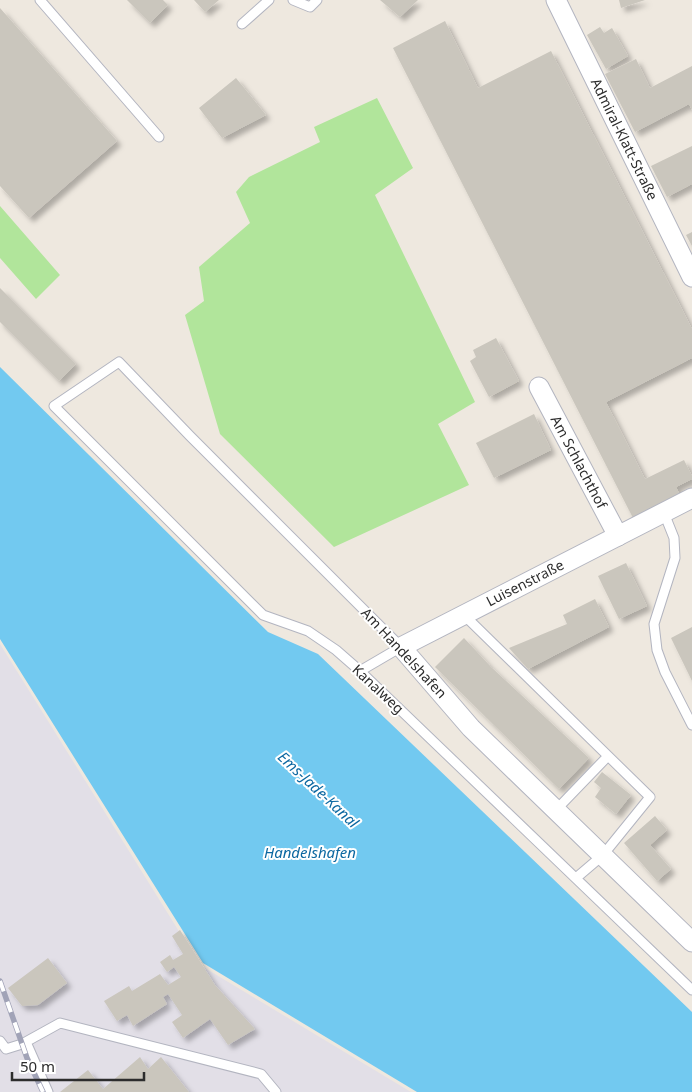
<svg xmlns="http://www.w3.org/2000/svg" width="692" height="1092" viewBox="0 0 692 1092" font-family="'Noto Sans',sans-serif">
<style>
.industrial{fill:#e2dfe7}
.green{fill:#b1e59b}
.water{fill:#72c9f0}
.building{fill:#cac6bd;filter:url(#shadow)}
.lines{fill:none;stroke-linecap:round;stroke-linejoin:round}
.lane-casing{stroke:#b3b5c0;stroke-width:11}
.street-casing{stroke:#b3b5c0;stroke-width:21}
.lane{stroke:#fff;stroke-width:9}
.street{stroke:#fff;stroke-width:19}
.rail-casing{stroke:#a1a3b7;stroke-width:5.5}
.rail{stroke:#fff;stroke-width:4;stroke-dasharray:11;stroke-linecap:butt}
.labels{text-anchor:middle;stroke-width:4;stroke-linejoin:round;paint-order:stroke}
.street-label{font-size:14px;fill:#2d2d2d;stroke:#fff}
.water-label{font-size:15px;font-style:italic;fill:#0c68a1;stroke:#fff}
</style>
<defs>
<filter id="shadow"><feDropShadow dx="4.5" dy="4.5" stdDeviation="2.5" flood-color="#0004"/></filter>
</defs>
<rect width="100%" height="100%" fill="#eee8df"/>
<path class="industrial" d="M0 644 200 965 411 1092H0Z"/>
<path class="green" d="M377 98 413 168 375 195 475 402 438 424 469 485 334 547 220 434 185 315 204 301 199 267 250 223 236 192 249 177 320 142 314 127Z
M0 206 60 275 36 299 0 258Z"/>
<path class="water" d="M0 367 268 632 318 654 692 1012V1092H417L203 963 0 639Z"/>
<path class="building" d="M127 0H163L168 5 150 23Z
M194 0H219L205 12Z
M380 0H418L400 17Z
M619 0H645L621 8Z
M0 8 117 141 29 218 0 186Z
M445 21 478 88 551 51 692 329V358L606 402 645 479 684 460 692 476V479L676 487 680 495 633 518 393 48Z
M600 27 604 33 612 28 628 56 606 69 587 35Z
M636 59 650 88 692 66V110L689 104 635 132 605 74Z
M236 78 266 115 222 138 199 108Z
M692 146V184L667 197 651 166Z
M692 232V246L686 235Z
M0 288 76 364 59 381 0 322Z
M496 338 519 381 489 397 470 361 476 357 473 350Z
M534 414 551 450 494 478 476 443Z
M626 563 647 606 619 619 598 576Z
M595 599 609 627 528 669 509 648 567 624 563 615Z
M692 627V681L671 638Z
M464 638 491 667 589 758 559 789 435 667Z
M602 772 631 795 616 814 595 797 601 788 594 782Z
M655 816 667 830 650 845 671 869 657 881 624 843Z
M180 930 215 985 255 1029 228 1045 210 1019 183 1038 172 1022 182 1015 168 994 163 997 167 1004 133 1026 127 1015 117 1021 104 1001 129 986 132 991 160 974 168 985 181 977 174 967 167 972 160 962 170 955 173 960 183 954 172 936Z
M48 958 67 983 38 1005 22 1006 8 988Z
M140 1057 148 1069 161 1057 189 1092H60L88 1070 103 1089Z"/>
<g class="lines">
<defs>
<path id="lane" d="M40 0 159 137
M293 0 310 7 317 0
M242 24 269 0
M664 513 674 538 675 558 654 624 657 650 665 672 692 725
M464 615 650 797 603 855 576 878
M360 671 401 647 190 436 119 362 54 406 263 615 308 631 336 650 360 671 692 990
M556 810 608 756
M0 1041 6 1049 22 1044 60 1023 261 1074 276 1092
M26 1042 48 1092"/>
<g id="street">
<path id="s1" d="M556 0 692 277"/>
<path id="s2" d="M539 387 618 536"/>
<path d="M692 498 401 647 471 728 692 942"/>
</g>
</defs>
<use href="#lane" class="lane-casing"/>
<use href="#street" class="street-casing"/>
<use href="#lane" class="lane"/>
<use href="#street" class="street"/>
<defs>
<path id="rail" d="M0 981 27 1058 43 1092"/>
</defs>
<use href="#rail" class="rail-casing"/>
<use href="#rail" class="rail"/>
</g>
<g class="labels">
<g class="street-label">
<text dy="5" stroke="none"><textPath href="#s1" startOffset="155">Admiral-Klatt-Straße</textPath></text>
<text dy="5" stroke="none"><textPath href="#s2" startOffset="85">Am Schlachthof</textPath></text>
<text transform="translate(525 583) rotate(-27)" y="5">Luisenstraße</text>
<text transform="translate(404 653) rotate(47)" y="5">Am Handelshafen</text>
<text transform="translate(378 689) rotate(43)" y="5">Kanalweg</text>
</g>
<g class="water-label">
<text transform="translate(318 790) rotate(43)" y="5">Ems-Jade-Kanal</text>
<text x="310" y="858">Handelshafen</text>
</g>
</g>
<path d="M12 1072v8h132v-8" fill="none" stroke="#2d2d2d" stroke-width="2.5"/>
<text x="20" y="1072" font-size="15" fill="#2d2d2d" stroke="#ffffff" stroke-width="4" paint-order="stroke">50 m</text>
</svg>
